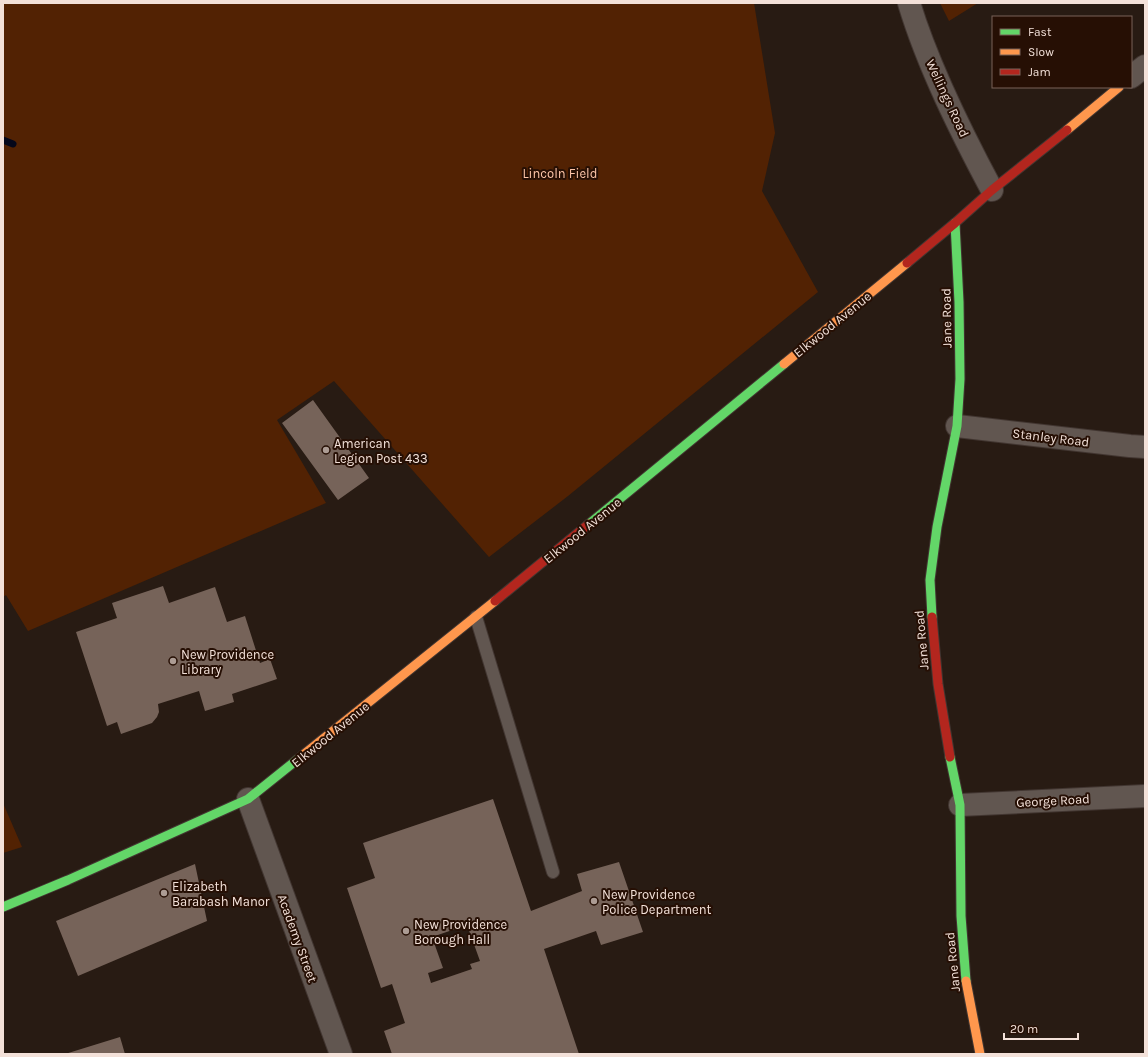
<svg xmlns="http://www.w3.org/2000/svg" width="1148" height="1057" viewBox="0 0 1148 1057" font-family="Karla,sans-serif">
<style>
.green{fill:#522203}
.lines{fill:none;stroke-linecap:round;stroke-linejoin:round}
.stream{stroke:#04071a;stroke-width:7}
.building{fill:#766359;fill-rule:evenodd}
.lane-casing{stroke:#423631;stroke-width:14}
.street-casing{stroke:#423631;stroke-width:24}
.fast-casing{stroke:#423631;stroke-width:11}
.slow-casing{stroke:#423631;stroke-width:11}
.jam-casing{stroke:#423631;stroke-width:11}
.lane{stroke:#615650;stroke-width:12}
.street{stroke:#615650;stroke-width:22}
.fast{stroke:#63d668;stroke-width:9}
.slow{stroke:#ff974d;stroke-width:9}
.jam{stroke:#b3261e;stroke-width:9}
.poi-dot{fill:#ac9c94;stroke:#260f04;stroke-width:1.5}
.labels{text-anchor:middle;stroke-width:4;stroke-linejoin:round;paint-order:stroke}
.street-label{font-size:13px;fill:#f3e1d9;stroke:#260f04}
.park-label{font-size:13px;fill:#fec6a9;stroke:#260f04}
.poi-label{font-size:13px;fill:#f3e1d9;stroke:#260f04;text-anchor:start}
</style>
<rect width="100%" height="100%" fill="#281b13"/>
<path class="green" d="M3 3H754L775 133 762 191 818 292 568 496 489 557 334 381 277 420 326 503 28 631 6 595 3 597Z
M940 3H978L949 21Z
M3 803 22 847 3 853Z"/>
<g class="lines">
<path class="stream" d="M3 140 13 144"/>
</g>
<path class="building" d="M313 400 369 478 338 500 282 423Z
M163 586 169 603 215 587 227 622 245 616 260 663 270 659 277 679 232 694 234 702 205 711 199 691 158 704 159 712 157 717 152 723 121 734 117 722 107 726 76 632 117 618 112 603Z
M493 799 531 911 582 891 577 874 619 862 643 932 601 945 596 931 544 949 579 1054H392L384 1031 405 1023 392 984 381 988 347 888 375 878 363 843ZM467 925 480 961 470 964 472 969 431 983 428 973 443 968 432 937Z
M195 864 207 921 78 976 56 921Z
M120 1037 125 1054H65Z"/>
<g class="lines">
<defs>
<path id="lane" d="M476 617 553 872"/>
<path id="street" d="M909 3C928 66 961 132 992 190
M1131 77 1145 66
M957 426 1130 446 1145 447
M248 799 341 1054
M960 805 1145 796"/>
<path id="fast" d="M589 524 784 364
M932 617 930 580 937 527 957 426 960 379 959 302 955 223
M950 757 960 805 961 916 966 981
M3 907 68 880 248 799 303 755"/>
<path id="slow" d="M1067 130 1119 87
M784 364 907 263
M303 755 495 601
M966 981 980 1054"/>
<path id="jam" d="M907 263 955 223 992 190 1067 130
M495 601 589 524
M932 617 938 684 950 757"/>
</defs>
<use href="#lane" class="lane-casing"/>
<use href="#street" class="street-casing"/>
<use href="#fast" class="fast-casing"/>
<use href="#slow" class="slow-casing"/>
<use href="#jam" class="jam-casing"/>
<use href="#lane" class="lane"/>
<use href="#street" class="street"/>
<use href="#fast" class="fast"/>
<use href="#slow" class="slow"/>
<use href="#jam" class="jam"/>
</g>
<g class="poi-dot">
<circle cx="326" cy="450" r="4"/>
<circle cx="173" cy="661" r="4"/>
<circle cx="164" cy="893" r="4"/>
<circle cx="594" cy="901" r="4"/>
<circle cx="406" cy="931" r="4"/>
</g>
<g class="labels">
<g class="street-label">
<text transform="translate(948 98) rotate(65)" y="5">Wellings Road</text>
<text transform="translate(946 318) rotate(-91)" y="5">Jane Road</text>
<text transform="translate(832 324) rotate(-39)" y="5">Elkwood Avenue</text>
<text transform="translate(1051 437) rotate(7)" y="5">Stanley Road</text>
<text transform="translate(582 530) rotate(-39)" y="5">Elkwood Avenue</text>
<text transform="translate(921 640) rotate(-95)" y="5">Jane Road</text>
<text transform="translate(330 734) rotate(-39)" y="5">Elkwood Avenue</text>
<text transform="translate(1053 800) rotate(-3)" y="5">George Road</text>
<text transform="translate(298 938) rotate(70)" y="5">Academy Street</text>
<text transform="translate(952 962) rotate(-96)" y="5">Jane Road</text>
</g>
<g class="park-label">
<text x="560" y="178">Lincoln Field</text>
</g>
<g class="poi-label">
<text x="334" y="448">American<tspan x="334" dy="15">Legion Post 433</tspan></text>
<text x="181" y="659">New Providence<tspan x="181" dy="15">Library</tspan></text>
<text x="172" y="891">Elizabeth<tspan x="172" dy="15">Barabash Manor</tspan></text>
<text x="602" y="899">New Providence<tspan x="602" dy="15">Police Department</tspan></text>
<text x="414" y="929">New Providence<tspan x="414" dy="15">Borough Hall</tspan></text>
</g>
</g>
<rect width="1148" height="1057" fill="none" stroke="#f3e1d9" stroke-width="8"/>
<rect x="992" y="16" width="140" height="72" fill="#260f04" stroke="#786359"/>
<rect x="1000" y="29" width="20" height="6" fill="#63d668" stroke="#786359"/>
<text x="1028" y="36" font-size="12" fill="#f3e1d9">Fast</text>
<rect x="1000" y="49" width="20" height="6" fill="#ff974d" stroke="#786359"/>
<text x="1028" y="56" font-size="12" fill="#f3e1d9">Slow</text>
<rect x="1000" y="69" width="20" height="6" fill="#b3261e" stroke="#786359"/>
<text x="1028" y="76" font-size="12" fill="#f3e1d9">Jam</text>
<path d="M1004 1033v6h74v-6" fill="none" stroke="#f3e1d9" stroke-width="2"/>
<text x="1010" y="1033" font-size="12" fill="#f3e1d9" stroke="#260f04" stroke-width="3" paint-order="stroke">20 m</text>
</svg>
